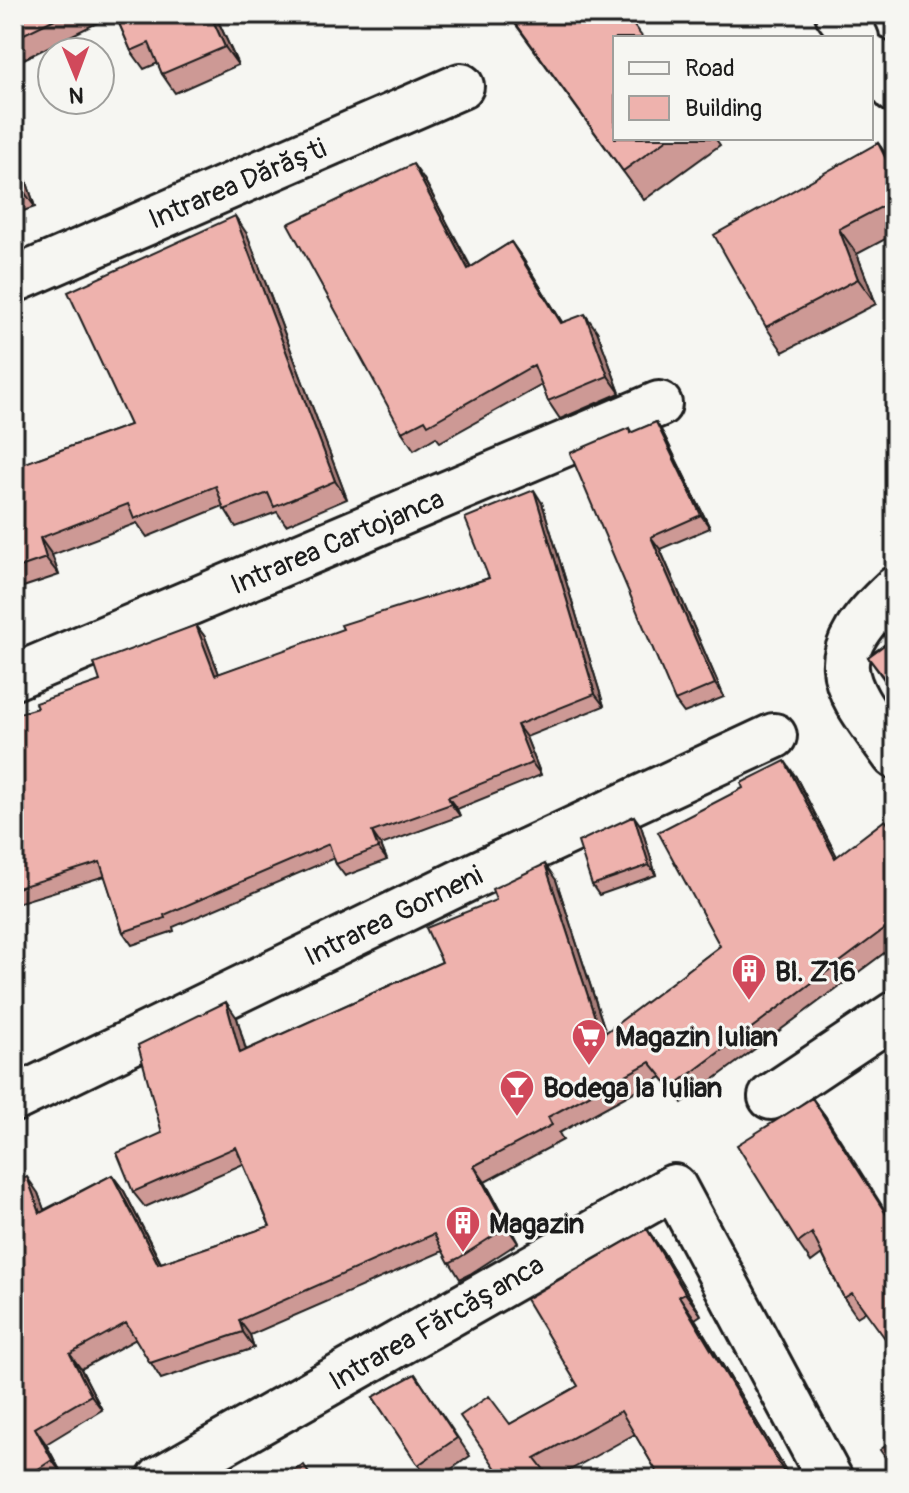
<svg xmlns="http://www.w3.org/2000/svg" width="909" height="1493" viewBox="0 0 909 1493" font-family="Pangolin,sans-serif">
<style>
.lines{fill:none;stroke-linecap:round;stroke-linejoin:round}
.street-casing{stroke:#1c1c1c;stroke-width:50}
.street{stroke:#f6f6f2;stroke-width:44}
.wall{fill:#cd9995;stroke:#1c1c1c;stroke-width:2}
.shaded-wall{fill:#a77d79;stroke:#1c1c1c;stroke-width:2}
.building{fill:#eeb2ad;stroke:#1c1c1c;stroke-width:2}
.labels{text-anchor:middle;stroke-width:6;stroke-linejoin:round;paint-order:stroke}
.street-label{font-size:28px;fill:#1c1c1c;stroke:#f6f6f2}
.poi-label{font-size:28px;font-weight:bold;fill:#1c1c1c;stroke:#f6f6f2;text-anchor:start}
</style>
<rect width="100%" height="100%" fill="#f6f6f2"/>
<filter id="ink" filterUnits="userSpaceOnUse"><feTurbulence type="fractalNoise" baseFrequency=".0125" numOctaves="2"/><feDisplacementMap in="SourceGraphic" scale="16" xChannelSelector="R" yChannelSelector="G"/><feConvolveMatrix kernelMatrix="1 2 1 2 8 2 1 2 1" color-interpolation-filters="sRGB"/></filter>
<g filter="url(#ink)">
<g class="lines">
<defs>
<path id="street" d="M838 14 856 38
M871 58 895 90
M14 280 461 86
M895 589C818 660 842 682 895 756
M14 677 659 404
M771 1097 895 1014
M14 1099 471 877 774 736
M160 1479 674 1187 830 1479"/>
</defs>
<use href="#street" class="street-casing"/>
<use href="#street" class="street"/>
</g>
<path class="wall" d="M14 14H115L14 64Z
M115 14H215L238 65 175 93 162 74 158 63 144 69 131 51Z
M508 14H625L615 138H715L720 145 644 200Z
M14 143 35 207 14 214Z
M878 143 895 167V234L857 254 876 304 783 352 766 327Z
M425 181 471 267 511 242 523 259 562 322 597 331 620 393 560 419 548 401 542 385 440 442 436 437 414 450 402 432Z
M247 234 347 499 286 525 277 512 236 527 223 506 147 537 137 523 52 555 59 575 14 590V467L130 425Z
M656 422 664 435 710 528 660 549 724 697 684 713 675 701 629 428 632 433Z
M542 503 604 706 526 737 541 775 457 809 460 816 381 845 387 860 345 876 336 864 334 858 173 927 174 931 132 945 123 932 105 876 14 904V715L37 708 100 681 196 625 205 637 219 674 489 578Z
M895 637V695L868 657Z
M796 777 837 857 895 833V945L682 1103 661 1077 559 1133 563 1140 485 1182 518 1243 470 1274 460 1279 443 1251 250 1335 254 1348 161 1379 136 1339 81 1369 102 1410 46 1444 63 1476 59 1479H14L38 1193 44 1210 112 1175 124 1191 161 1263 270 1226 243 1164 145 1207 133 1192 162 1133 237 1018 246 1050 442 962 556 880 606 1033 720 946Z
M641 826 656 875 599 895 592 885Z
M812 1098 826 1117 865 1312 857 1317 844 1298 822 1254 811 1262 798 1243Z
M647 1229 663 1252 701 1315 695 1319 791 1479H661L635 1434 554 1479H503L510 1424 578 1386Z
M415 1374 470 1456 437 1479H428L373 1397Z"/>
<path class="shaded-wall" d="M210 14H215L238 65 225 47Z
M14 143 35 207 22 189 14 163Z
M878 143 895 167V177Z
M413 164 425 181 480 286 468 269Z
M235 216 247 234 347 499 335 481Z
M839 229 857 254 876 304 858 279Z
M511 242 523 259 573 340 561 323Z
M585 314 597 331 620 393 608 376Z
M656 422 664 435 710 528 701 515Z
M534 490 542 503 604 706 595 694Z
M651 537 660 549 724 697 715 684Z
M40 538 52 555 59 575 46 558Z
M196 625 205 637 224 687 215 675Z
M517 725 526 737 541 775 532 763Z
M785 761 796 777 846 874 835 858Z
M448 797 457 809 460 816 451 804Z
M634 816 641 826 656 875 649 865Z
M372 832 381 845 387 860 378 848Z
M545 864 556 880 612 1052 601 1036Z
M226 1002 237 1018 251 1069 240 1053Z
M812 1098 826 1117 895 1226V1228Z
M474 1166 485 1182 518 1243 507 1227Z
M112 1175 124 1191 169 1280 158 1264Z
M27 1177 38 1193 51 1229 40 1213Z
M647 1229 663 1252 701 1315 685 1293Z
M679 1296 695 1319 791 1479H788Z
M239 1320 250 1335 254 1348 243 1332Z
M70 1354 81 1369 102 1410 91 1395Z
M35 1428 46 1444 63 1476 52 1460Z"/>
<path class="building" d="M14 14H65L14 39Z
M115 14H210L225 47 162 74 149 43 131 51Z
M509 14H625L643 38H615V138H669L623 171Z
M878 143 895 177V200L839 229 858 279 766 327 714 235Z
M14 163 22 189 14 192Z
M413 164 468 269 511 242 561 323 585 314 608 376 548 401 534 365 428 425 425 420 402 432 288 224Z
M235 216 335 481 274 507 268 493 224 510 216 486 134 519 128 504 40 538 46 558 14 569V467L130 425 68 292Z
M656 422 701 515 651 537 715 684 675 701 570 453 629 428 630 433Z
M534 490 595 694 517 725 532 763 448 797 451 804 372 832 378 848 336 864 329 844 164 915 165 918 123 932 100 862 14 889V715L37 708 35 703 100 681 94 663 196 625 215 675 343 629 341 625 489 578 465 518Z
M895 637V692L868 657Z
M785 761 835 858 885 820 895 833V921L671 1088 650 1062 548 1117 552 1125 474 1166 507 1227 459 1258 449 1263 434 1234 239 1320 243 1332 150 1363 126 1323 70 1354 91 1395 35 1428 52 1460 23 1479H14V1181L27 1177 40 1213 112 1175 158 1264 270 1226 236 1147 133 1192 117 1153 162 1133 138 1045 226 1002 240 1053 442 962 426 928 496 900 492 889 545 864 601 1036 720 946 658 832 743 788 741 783Z
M634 816 649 865 592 885 578 842Z
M812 1098 895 1228V1352L852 1293 844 1298 812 1233 798 1243 737 1145Z
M647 1229 685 1293 679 1296 788 1479H661L621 1411 535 1458 551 1479H503L460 1416 489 1396 510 1424 578 1386 526 1299Z
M415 1374 457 1438 418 1465 373 1397Z
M895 1439V1471L880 1450Z
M304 1465 312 1479H279Z"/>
</g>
<defs>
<symbol id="building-pin" viewBox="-11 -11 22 30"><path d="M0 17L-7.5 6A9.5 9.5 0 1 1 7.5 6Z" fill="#d1495b" stroke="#f6f6f2"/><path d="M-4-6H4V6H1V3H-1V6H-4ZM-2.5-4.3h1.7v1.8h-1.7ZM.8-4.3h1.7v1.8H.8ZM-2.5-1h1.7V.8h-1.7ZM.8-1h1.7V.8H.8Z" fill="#fff"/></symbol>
<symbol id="supermarket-pin" viewBox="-11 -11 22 30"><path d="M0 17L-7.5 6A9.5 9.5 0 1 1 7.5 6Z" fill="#d1495b" stroke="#f6f6f2"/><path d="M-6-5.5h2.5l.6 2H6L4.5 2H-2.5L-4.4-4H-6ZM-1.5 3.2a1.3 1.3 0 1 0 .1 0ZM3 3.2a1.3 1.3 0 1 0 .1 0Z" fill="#fff"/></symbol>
<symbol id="bar-pin" viewBox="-11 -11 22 30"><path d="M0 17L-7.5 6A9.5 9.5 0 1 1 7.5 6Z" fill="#d1495b" stroke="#f6f6f2"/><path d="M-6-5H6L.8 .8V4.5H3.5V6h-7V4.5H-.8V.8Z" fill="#fff"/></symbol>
</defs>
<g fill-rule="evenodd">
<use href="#building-pin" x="729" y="951" width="40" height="54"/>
<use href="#supermarket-pin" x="569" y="1016" width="40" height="54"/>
<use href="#bar-pin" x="497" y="1067" width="40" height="54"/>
<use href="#building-pin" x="443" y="1203" width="40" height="54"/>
</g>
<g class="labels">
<g class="street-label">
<text transform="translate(237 183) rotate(-23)" y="10">Intrarea Dărăști</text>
<text transform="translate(337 541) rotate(-23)" y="10">Intrarea Cartojanca</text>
<text transform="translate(393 915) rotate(-26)" y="10">Intrarea Gorneni</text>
<text transform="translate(436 1322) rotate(-30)" y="10">Intrarea Fărcășanca</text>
</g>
<g class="poi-label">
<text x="775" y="981">Bl. Z16</text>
<text x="615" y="1046">Magazin Iulian</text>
<text x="543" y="1097">Bodega la Iulian</text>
<text x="489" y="1233">Magazin</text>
</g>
</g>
<rect width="909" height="1493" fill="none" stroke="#f6f6f2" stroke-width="48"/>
<rect x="24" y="24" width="861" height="1445" fill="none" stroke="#1c1c1c" stroke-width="3" filter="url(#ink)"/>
<rect x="613" y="36" width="260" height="104" fill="#f6f6f2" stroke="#9f9f9c" stroke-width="2"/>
<rect x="629" y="62" width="40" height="12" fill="#f6f6f2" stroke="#9f9f9c" stroke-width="2"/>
<text x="685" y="76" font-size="24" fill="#1c1c1c">Road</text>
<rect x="629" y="96" width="40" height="24" fill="#eeb2ad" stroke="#9f9f9c" stroke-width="2"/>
<text x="685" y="116" font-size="24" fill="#1c1c1c">Building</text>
<g transform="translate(76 76) rotate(179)"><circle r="38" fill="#f6f6f2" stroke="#9f9f9c" stroke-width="2"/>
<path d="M0-6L14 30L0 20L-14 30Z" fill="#d1495b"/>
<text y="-12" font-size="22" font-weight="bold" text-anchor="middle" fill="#1c1c1c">N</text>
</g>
</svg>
